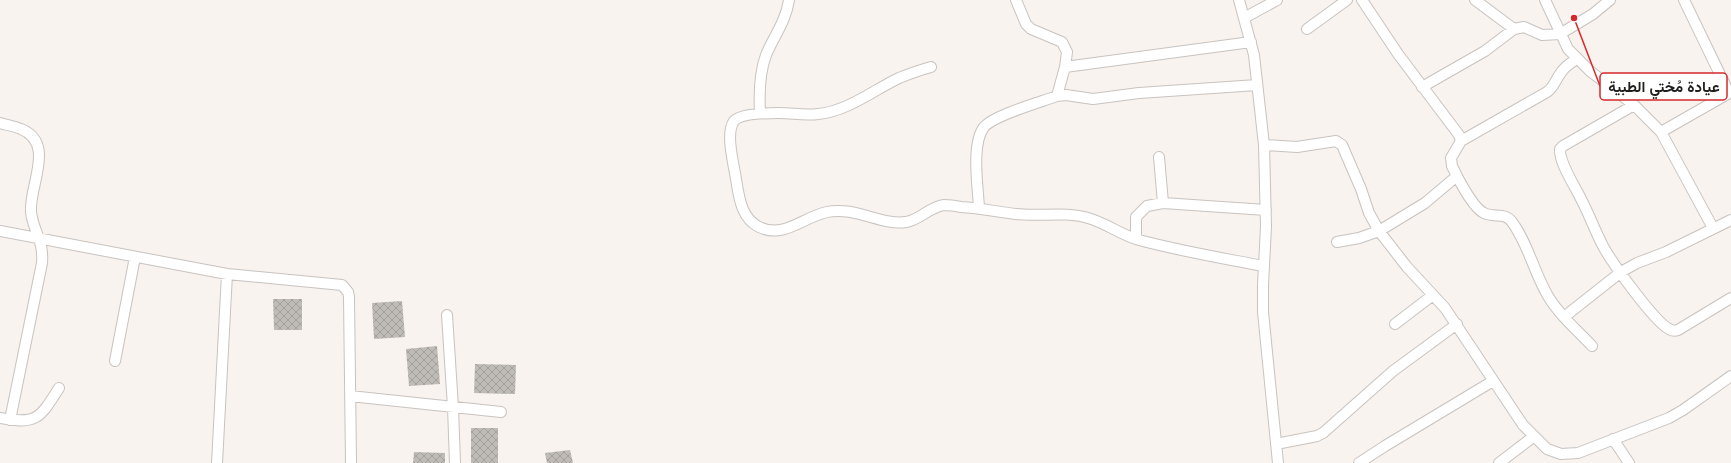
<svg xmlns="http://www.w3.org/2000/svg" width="1731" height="463" viewBox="0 0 1731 463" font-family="Mulish,Vazirmatn,sans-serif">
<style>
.building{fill:url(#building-cross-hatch)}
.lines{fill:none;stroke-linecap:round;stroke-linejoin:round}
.minor-casing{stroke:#c8c3bf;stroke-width:12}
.minor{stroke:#fff;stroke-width:10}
.leader{fill:none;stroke:#d62828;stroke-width:1.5}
.callout-dot{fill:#d62828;stroke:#fff;stroke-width:1.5}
.callout{fill:#fff;stroke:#d62828;stroke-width:1.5}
.callout-label{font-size:15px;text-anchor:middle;font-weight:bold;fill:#211f1e}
</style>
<defs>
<pattern id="building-cross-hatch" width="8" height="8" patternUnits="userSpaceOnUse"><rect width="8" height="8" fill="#bfbcb7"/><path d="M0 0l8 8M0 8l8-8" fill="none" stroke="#a4a19d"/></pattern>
</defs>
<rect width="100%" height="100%" fill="#f9f3f0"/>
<path class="building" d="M273 299H302V330H274Z
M402 301 405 337 374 339 372 303Z
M437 346 440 384 409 386 406 349Z
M475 364 516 365 515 394 474 393Z
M471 428H498V463H471Z
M570 450 573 463H547L545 453Z
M414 452 445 453V463H413Z"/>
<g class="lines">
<defs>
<path id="minor" d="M1016 0 1026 24 1031 29 1062 42 1067 52 1065 67
M1239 0 1254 55 1264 145 1266 226 1263 285V312L1278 463
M1362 0 1398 54 1459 135 1461 141 1451 158 1452 166C1457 177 1473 208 1484 213 1494 218 1505 212 1512 222 1528 243 1534 273 1548 296 1559 315 1577 330 1592 346
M1475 0 1514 29
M1545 0 1568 49 1590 71 1634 105 1661 132 1713 228
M1684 0 1729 93
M1244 18 1277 0
M1307 29 1347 0
M931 67C920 70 909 74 899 78 872 91 848 111 818 114 805 116 792 113 779 113 769 113 741 113 734 121 725 133 734 165 736 179 739 197 741 218 759 227 784 239 803 217 827 212 855 206 882 226 906 222 920 220 929 207 944 205 950 205 956 206 961 207 980 208 998 212 1016 214 1039 217 1065 211 1088 218 1106 223 1121 235 1139 240 1180 251 1222 258 1263 266
M1422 87 1485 51 1514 29 1524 27 1542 35 1560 34 1593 14 1610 0
M1057 96 1065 67 1251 42
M1634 105 1563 146 1560 149C1559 163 1575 186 1581 199 1589 214 1595 231 1603 246 1612 263 1654 321 1669 329 1672 331 1675 331 1678 330L1731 298
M760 113C759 94 759 74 766 55 774 36 786 21 789 0
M0 123C7 125 14 126 21 129 56 143 29 185 31 212 33 231 44 240 42 263L10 420
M1661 132 1731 92
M1461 141 1547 92C1554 87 1555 81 1560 74 1564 67 1570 63 1577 59
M1264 145 1297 147 1336 141 1342 145 1361 189 1369 213 1379 231 1407 267 1445 308 1523 425 1547 449 1561 454 1578 453 1669 418 1683 410 1731 376
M1159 157 1163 203
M979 208C978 187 971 144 984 127 994 115 1041 102 1057 96L1066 95 1093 99 1139 93 1257 85
M0 231 227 274 342 285 348 292 349 297 351 463
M1136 239V217L1147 206 1163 203 1266 210
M1337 242 1359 238 1379 231 1425 203 1457 176
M447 315 453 407 455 463
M1564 317 1621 272 1637 263 1666 252 1731 220
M1395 324 1433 295
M115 361 135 257
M350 396 501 412
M0 418C37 425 40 418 59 388
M1613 439 1629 463
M1276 444 1317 436 1323 433 1393 371 1457 324
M217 463 227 274
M1359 463 1385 446 1493 381
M1499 463 1533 437"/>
</defs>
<use href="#minor" class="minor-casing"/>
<use href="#minor" class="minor"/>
</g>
<path class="leader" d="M1574 18L1600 86"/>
<circle class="callout-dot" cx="1574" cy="18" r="4"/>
<rect class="callout" x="1600" y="73" width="127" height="27" rx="4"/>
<g class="callout-label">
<text x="1664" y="92">عيادة مُختي الطبية</text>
</g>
</svg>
